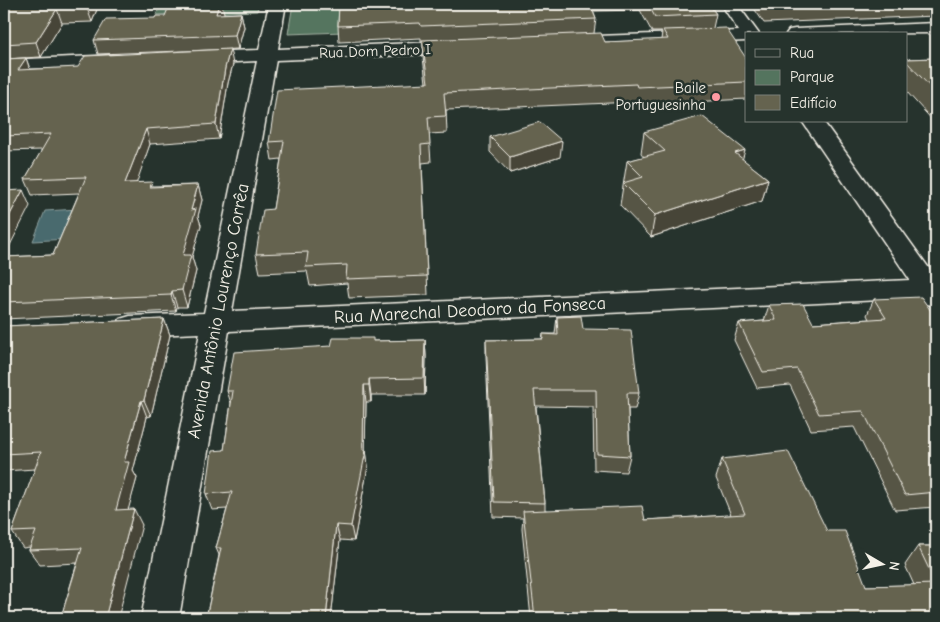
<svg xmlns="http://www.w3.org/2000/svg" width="940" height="622" viewBox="0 0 940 622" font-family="'Comic Neue',sans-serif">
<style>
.green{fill:#54745e;stroke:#a4b2a3}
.water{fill:#486a6e;stroke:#8da09f}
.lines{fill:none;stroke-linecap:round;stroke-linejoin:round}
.minor-casing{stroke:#f4f1e8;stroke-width:3}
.minor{fill:#26332d;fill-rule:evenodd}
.wall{fill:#575544;stroke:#f4f1e8;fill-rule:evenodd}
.shaded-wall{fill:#474537;stroke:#f4f1e8}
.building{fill:#65634f;stroke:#f4f1e8}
.poi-dot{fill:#ff9aa2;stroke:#26332d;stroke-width:2}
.labels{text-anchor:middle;stroke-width:5;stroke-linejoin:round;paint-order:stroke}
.far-street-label{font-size:15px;fill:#f4f1e8;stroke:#26332d}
.far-poi-label{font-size:15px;fill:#f4f1e8;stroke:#26332d;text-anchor:end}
.street-label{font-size:18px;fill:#f4f1e8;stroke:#26332d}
</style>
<rect width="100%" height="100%" fill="#26332d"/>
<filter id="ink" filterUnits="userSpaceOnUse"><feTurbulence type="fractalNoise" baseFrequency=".02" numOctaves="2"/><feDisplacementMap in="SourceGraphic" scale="10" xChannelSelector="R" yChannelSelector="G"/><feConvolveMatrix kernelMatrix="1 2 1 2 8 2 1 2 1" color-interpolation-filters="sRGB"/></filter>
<g filter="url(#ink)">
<path class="green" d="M161 4H259L257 11 156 15Z
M293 4H399L400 30 288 34Z"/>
<path class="water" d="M78 209 67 239 33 241 45 211Z"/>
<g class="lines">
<defs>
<path id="minor" d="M269 4H286L278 49 460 41 467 43 469 47 467 51 460 53 276 60 232 311 910 280 802 121H823L936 278V306L926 304 922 298 229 331 179 618H141L200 333 130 336 120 333 116 326 120 319 130 316 204 313 257 61 196 64 189 62 187 58 189 54 196 52 259 50Z
M721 4H737L759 34H746V41L568 49 561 47 559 43 561 39 568 37 739 31Z
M936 23V33L786 34 789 30 795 29Z
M118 55 125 57 128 61 125 65 4 72V60Z"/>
</defs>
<use href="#minor" class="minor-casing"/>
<use href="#minor" class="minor"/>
</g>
<path class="wall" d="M4 4H99L92 22 62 23 41 57 4 59 26 58 30 69 233 64 228 83 219 139 150 144 136 182 153 186 198 185 202 200 198 216 201 225 192 257 196 271 187 307H177L176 311 4 319V257L53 255 79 193 32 195 25 179 42 150 4 151Z
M339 4H709L716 14 713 28 746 58V99L634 105V102L446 110 447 133 429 134 431 162 422 163 428 295 349 298 347 283 310 286 307 271 260 273 256 254 273 209 281 159 272 160 269 142 426 83 423 57V41L421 42V38L339 42 338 26ZM640 10 652 32H662L661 40 605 42 594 33 596 19 593 11Z
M751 4H936V16L764 23Z
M224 13 223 14 241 13 244 27 238 49 98 54 94 40 155 18Z
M936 58V124L906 91V59Z
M644 132 742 159 768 179 762 201 651 237 620 205 627 161 644 157 641 153Z
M490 137 560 157 510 173 490 152Z
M874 299 936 318V507L895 510 854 427 811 430 790 385 757 388 734 340 739 323 764 321 769 305 813 323 869 319 867 315Z
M557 317 583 329 639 393 635 409H628L630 456 626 472 594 470 593 407 536 406 545 503V510L645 520 731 515 716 478 722 459 827 531 866 586 914 585 905 565 918 546H936V618H531L522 529 523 518 493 517 486 356V340L542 339 543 334H555Z
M164 319 170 335 151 416 147 417 133 471 137 478 128 509 142 525 62 614 77 563 40 565 29 550 30 547 23 548 12 532 35 469 4 471V326Z
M425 340 426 356 425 395H371V402H366L365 450H366L368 466 354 541 340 540 331 618H206L219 555 216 548 227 509 212 510 206 494 224 450 231 403 227 391 331 346 374 341Z"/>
<path class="shaded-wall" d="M89 4H99L92 22 87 8Z
M219 4H222L224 13 219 28 216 14Z
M57 9 62 23 41 57 36 42Z
M241 13 244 27 238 49 235 35Z
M230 49 233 64 228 83 219 139 216 124 225 68Z
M26 58 31 73 18 70Z
M146 129 150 144 131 199 125 183Z
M562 141 560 157 510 173V157Z
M745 150 739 172 735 153Z
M768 179 762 201 651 237 655 215Z
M198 185 202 200 198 216 201 225 192 257 196 271 187 307 182 290 183 255 191 210Z
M23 190 30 206 4 257V226Z
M172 291 177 307 176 311 171 295Z
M164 319 170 335 151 416 144 400Z
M425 340 426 356 425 395 424 378Z
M369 379 371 395V402L369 385Z
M364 385 366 402 365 454 366 450 368 466 354 541 351 526 363 450Z
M141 401 147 417 133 471 137 478 124 525 116 510 124 462Z
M134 509 142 525 118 618H105Z
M336 525 340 540 331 618H326Z"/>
<path class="building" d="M4 4H89L87 8 57 9 36 42 4 44Z
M170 4H219L216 14 241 13 235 35 94 40 106 19 155 18 156 16H165Z
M339 4H590L596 19 421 26 420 23 338 26Z
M648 4H709L716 14 655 17Z
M764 4H925L768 10Z
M726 28 746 58V82L637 87 636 84 444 93 446 116 428 117 430 144 421 145 427 276 346 279 347 265 306 267 308 252 256 254 263 210 273 209 284 141 269 142 277 90 428 83 422 40 601 33 605 42 668 39 663 30Z
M230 49 225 68 216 124 146 129 125 183 152 182 150 187 198 185 191 210 196 209 183 255H191L182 290 172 291 171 295 4 302V257L53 255 86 177 25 179 51 134 4 136V59L26 58 18 70 78 67 85 56Z
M936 58V93L906 61V59Z
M702 116 745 150 735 153 768 179 655 215 623 183 643 177 627 161 665 151 644 132Z
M540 122 562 141 510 157 490 137Z
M23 190 4 226V191Z
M921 297 936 318V492L905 495 863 411 819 414 797 369 763 372 739 323 776 320 769 305 803 304 813 323 886 318 874 299Z
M581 316 583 329 631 330 639 393H627L630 456 597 454 596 390H534L545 503 494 502 486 340 543 339V334L558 335 557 317Z
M164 319 144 400 141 401 124 462H129L116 510 134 509 105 618H11L62 614 82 548 29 550 36 531 12 532 41 452 4 454V326Z
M333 338H373V341L425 340 424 378 369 379V385H364L363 450H366L351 526 336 525 326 618H206L221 548H216L232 492 206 494 212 451 224 450 233 391H227L234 352 331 346Z
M788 451 827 531H845L866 586 936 584 918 546H936V618H535L523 511 642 506 645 520 745 514 722 459Z"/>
</g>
<circle class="poi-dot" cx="716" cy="97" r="5"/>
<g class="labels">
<g class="far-street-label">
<text transform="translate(375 51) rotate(-2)" y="5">Rua Dom Pedro I</text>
</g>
<g class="far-poi-label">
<text x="706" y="93">Baile<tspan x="706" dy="17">Portuguesinha</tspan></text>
</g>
<g class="street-label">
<text transform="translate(470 310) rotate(-3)" y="6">Rua Marechal Deodoro da Fonseca</text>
<text transform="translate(218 311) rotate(-79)" y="6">Avenida Antônio Lourenço Corrêa</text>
</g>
</g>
<rect width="940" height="622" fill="none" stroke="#26332d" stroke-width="20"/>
<rect x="10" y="10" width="920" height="602" fill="none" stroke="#f4f1e8" stroke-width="2" filter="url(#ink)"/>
<rect x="745" y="32" width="162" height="90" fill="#26332d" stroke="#787f78"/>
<rect x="755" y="49" width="25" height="8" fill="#26332d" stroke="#787f78"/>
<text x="790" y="58" font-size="15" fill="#f4f1e8">Rua</text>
<rect x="755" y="70" width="25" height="15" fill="#54745e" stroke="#787f78"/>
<text x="790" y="82" font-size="15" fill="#f4f1e8">Parque</text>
<rect x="755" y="95" width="25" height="15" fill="#65634f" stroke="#787f78"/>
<text x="790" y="108" font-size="15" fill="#f4f1e8">Edifício</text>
<g transform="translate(882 564) rotate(99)" stroke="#26332d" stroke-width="4" paint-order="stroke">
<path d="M0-4L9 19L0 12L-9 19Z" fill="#f4f1e8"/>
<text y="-8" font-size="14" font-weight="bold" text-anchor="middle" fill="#f4f1e8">N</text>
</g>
</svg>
